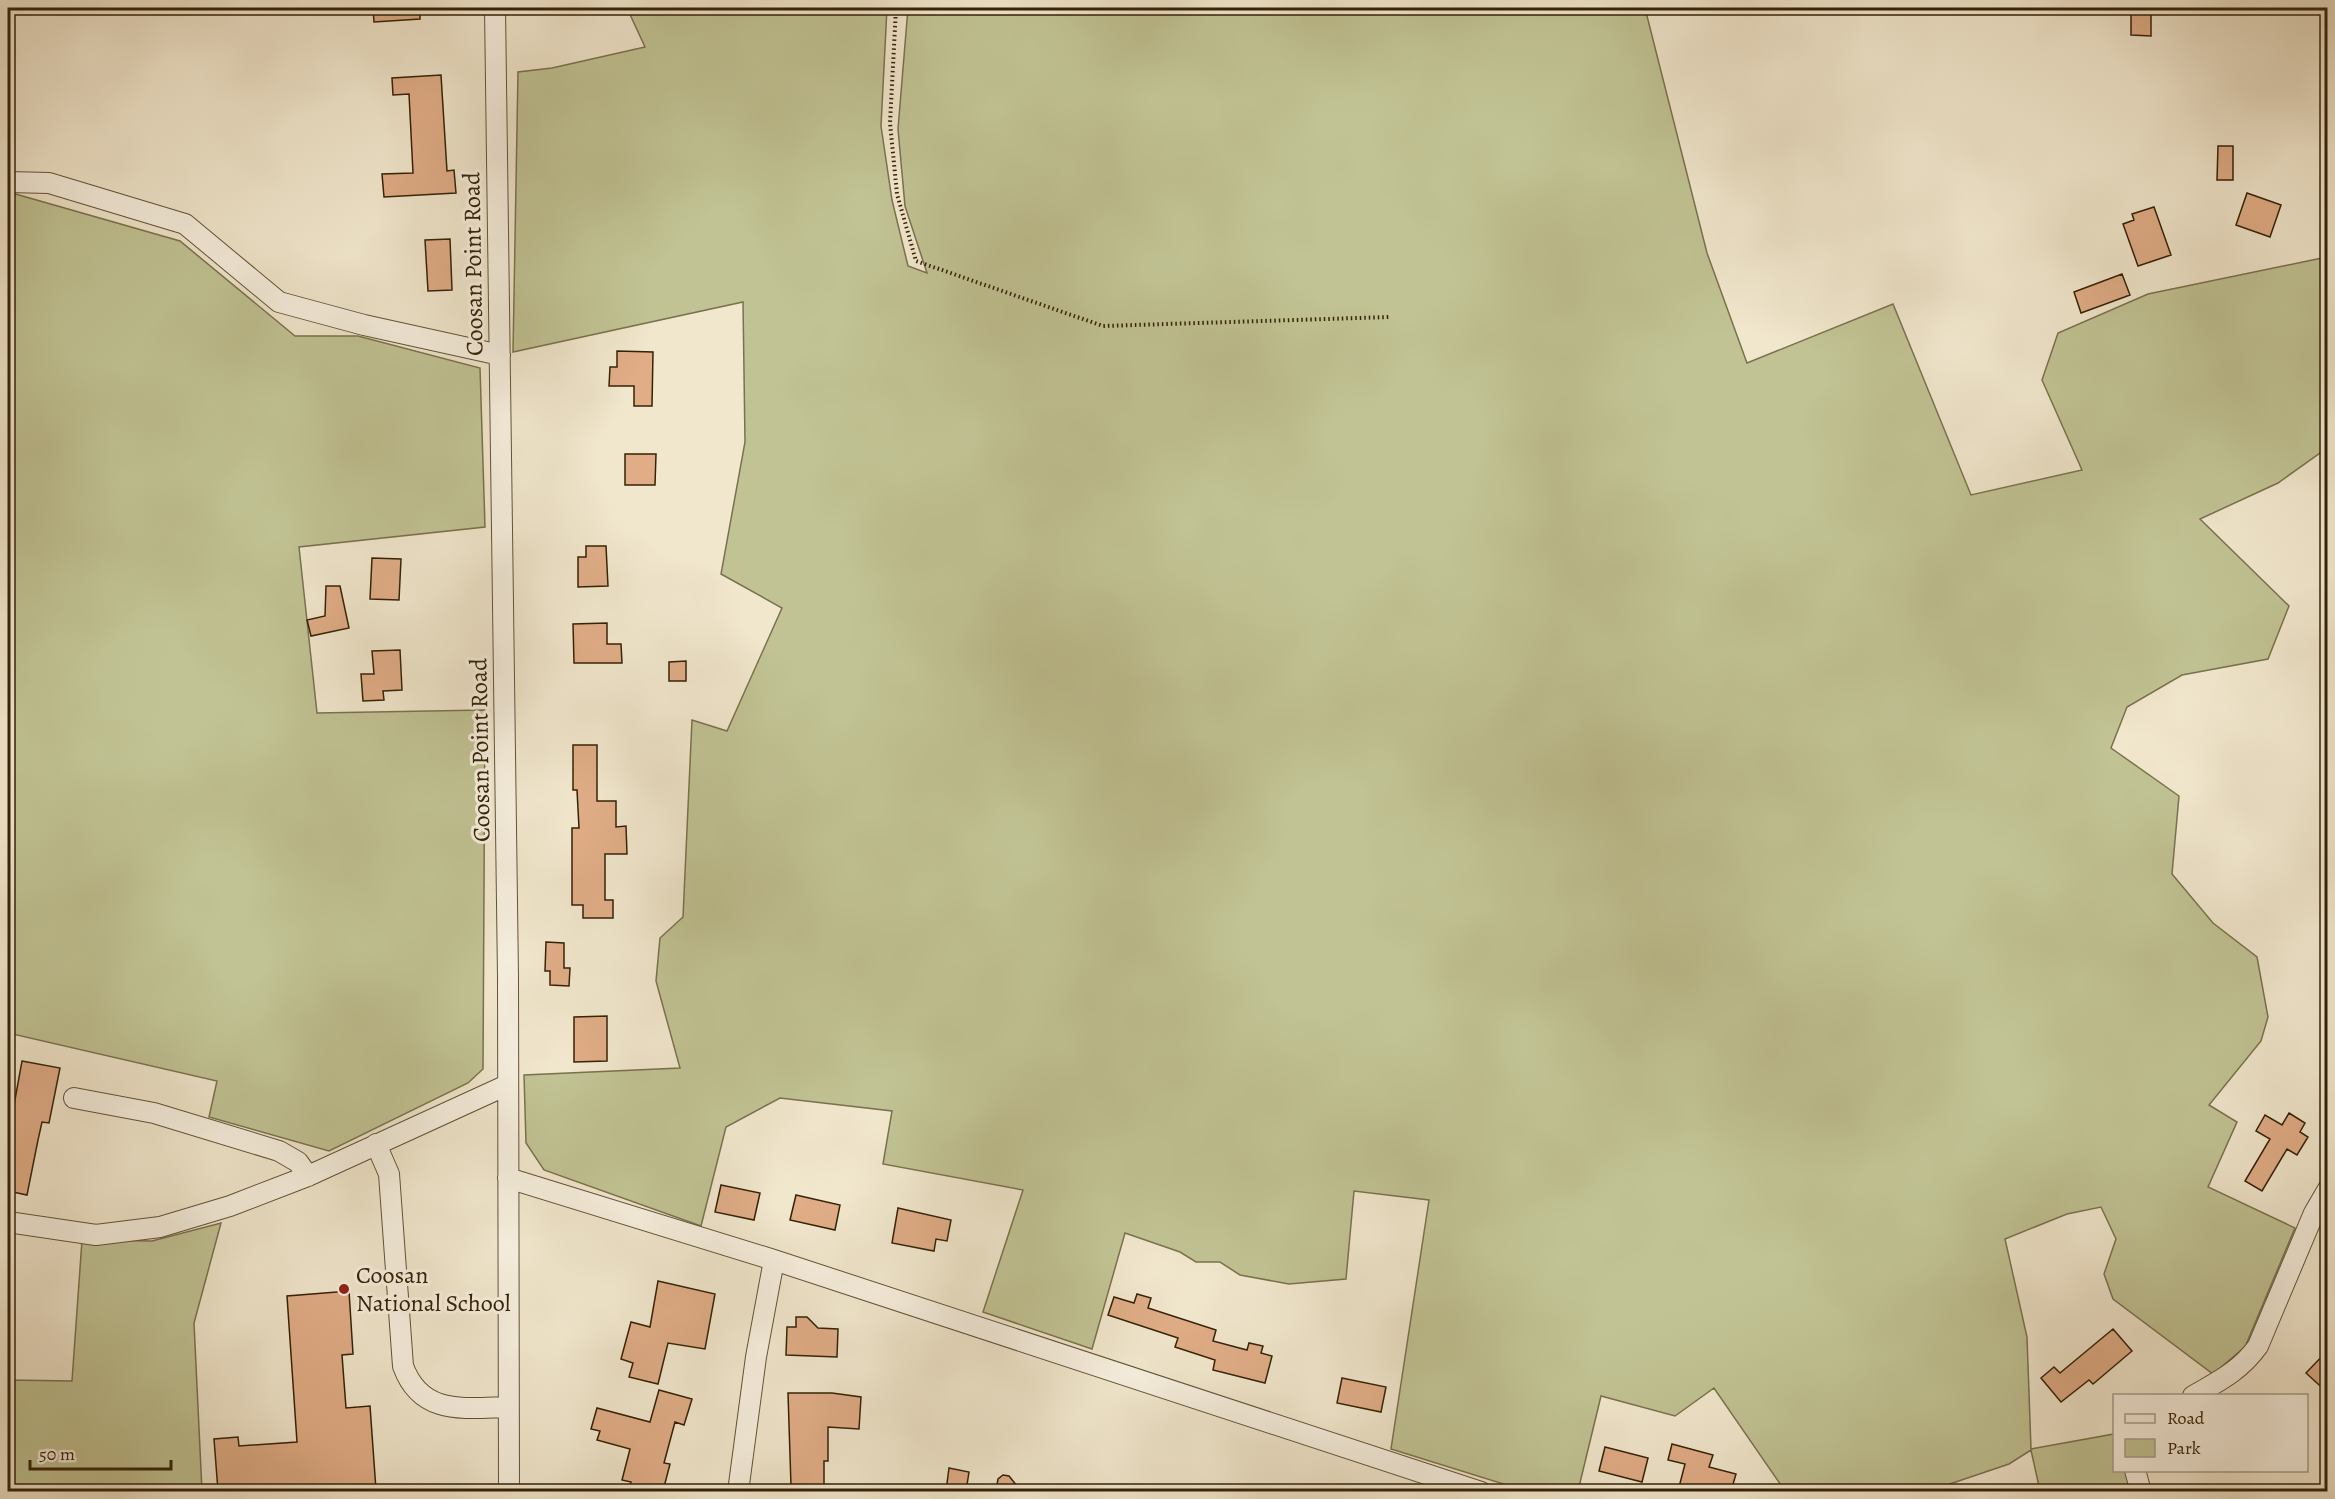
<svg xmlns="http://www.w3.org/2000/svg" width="2335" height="1499" viewBox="0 0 2335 1499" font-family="Alegreya,serif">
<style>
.green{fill:#c1c394;stroke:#7a724e;stroke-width:1.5}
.building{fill:#e0ad87;stroke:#342207;stroke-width:1.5}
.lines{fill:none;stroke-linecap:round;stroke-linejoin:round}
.minor-casing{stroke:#635338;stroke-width:22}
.path{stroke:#342207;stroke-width:4;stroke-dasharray:1.5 3;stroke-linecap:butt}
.minor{stroke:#f6efde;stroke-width:20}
.poi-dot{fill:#8f2418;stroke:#f6efde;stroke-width:2}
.labels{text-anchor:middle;stroke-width:6;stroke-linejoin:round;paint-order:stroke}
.street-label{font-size:24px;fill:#342207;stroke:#f6efde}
.poi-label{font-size:24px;fill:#342207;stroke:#f6efde;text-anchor:start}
</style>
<rect width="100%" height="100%" fill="#f1e7cd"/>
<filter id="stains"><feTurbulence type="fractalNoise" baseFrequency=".00333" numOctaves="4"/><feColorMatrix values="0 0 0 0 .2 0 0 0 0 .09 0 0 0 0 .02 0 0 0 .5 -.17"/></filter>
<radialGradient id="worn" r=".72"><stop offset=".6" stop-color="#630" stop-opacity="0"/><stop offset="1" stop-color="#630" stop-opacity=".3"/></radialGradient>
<path class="green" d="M627 8H887L881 126 892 200 908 266 927 273 905 206 898 129 908 8H1645L1707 253 1747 363 1893 304 1971 495 2082 470 2042 380 2058 333 2148 294 2327 257V448L2278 483 2200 519 2289 606 2268 659 2182 675 2127 707 2111 748 2179 796 2172 874 2213 923 2257 957 2268 1017 2261 1041 2209 1105 2237 1122 2208 1187 2295 1228 2245 1347 2213 1374 2113 1299 2104 1274 2116 1239 2101 1207 2067 1214 2005 1239 2027 1337 2031 1449 2114 1434V1470L2130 1471 2136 1491H2040L2031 1450 2009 1464 1929 1491H1785L1714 1388 1675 1416 1601 1396 1578 1491H1526L1391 1449 1429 1200 1354 1191 1346 1279 1289 1284 1240 1275 1220 1262H1196L1180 1252 1125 1233 1092 1349 983 1312 1023 1190 883 1164 892 1111 780 1098 726 1127 701 1226 544 1170 526 1143 524 1075 680 1068 656 981 660 938 683 917 692 720 727 731 782 608 721 574 745 442 743 302 513 352 518 72 552 68 645 47Z
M12 193 180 241 295 336H358L480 368 485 527 299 547 317 713 485 710 483 1069 468 1083 329 1151 209 1117 217 1081 8 1033V199Z
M221 1223 194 1323 202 1491 8 1492V1380L72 1381 82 1240 152 1241Z"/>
<path class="building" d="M373 8H420V19L374 22Z
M2131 8H2151V36L2131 35Z
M441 75 447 171 454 170 456 193 384 197 382 174 413 173 409 94 393 95 392 78Z
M2218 146H2233V180H2217Z
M2247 193 2281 205 2270 237 2236 225Z
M2154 207 2171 255 2138 266 2123 224 2134 220 2132 214Z
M450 239 452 290 428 291 425 240Z
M2122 274 2130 295 2081 313 2074 292Z
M617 351 653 352 652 406H634V386H609L610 367H617Z
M625 454H656L655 485H625Z
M586 546H606L608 586 578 587V557H586Z
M372 558 401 559 399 600 370 599Z
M326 586H340L349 628 311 636 307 620 325 616Z
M607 623V644H621L622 663H574L573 624Z
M400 650 402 690 383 691 384 700 363 701 361 674H374L372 651Z
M686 661V681H669V662Z
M573 745H597V801H616V827L626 826 627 854H605V900H613V918H583V905H572V828H579L577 790H573Z
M546 942 564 943V968H570L569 986 550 985V971H545Z
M607 1016V1061L574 1062V1017Z
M22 1061 60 1068 49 1123 42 1122 38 1140 27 1195 8 1191V1103L14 1105Z
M2289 1113 2305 1123 2300 1132 2308 1137 2297 1155 2287 1149 2262 1191 2245 1181 2270 1139 2256 1131 2265 1115 2282 1125Z
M721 1185 760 1193 754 1220 715 1212Z
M796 1195 840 1205 835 1230 790 1220Z
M898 1208 951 1220 947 1241 936 1239 934 1251 892 1243Z
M658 1281 715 1294 705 1349 668 1343 658 1384 629 1377 633 1363 621 1359 631 1322 650 1327Z
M349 1291 353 1354 342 1355 346 1408 370 1406 376 1490 218 1491 214 1439 238 1437 239 1446 297 1442 287 1296Z
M1137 1294 1151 1298 1148 1308 1216 1330 1213 1341 1247 1350 1249 1343 1263 1346 1261 1353 1272 1356 1265 1383 1213 1370 1215 1360 1175 1347 1178 1338 1108 1315 1114 1297 1134 1303Z
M796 1317H807L818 1328 838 1329 837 1357 786 1355 787 1327H796Z
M2113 1329 2132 1351 2093 1384 2089 1380 2061 1402 2041 1378 2054 1367 2060 1373Z
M2328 1350V1393L2306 1373Z
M1342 1378 1386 1387 1381 1412 1337 1403Z
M659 1390 692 1399 684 1425 675 1422 664 1463 670 1464 663 1491H629L631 1482 622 1480 630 1449 597 1440 600 1431 591 1429 597 1408 650 1422Z
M788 1393H832L861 1397 859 1429 828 1427V1461H824V1491H804V1485L791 1486Z
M1672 1444 1713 1455 1709 1467 1736 1474 1731 1491H1678L1685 1464 1668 1460Z
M1605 1447 1648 1458 1642 1482 1599 1471Z
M949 1468 969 1472 966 1491H946Z
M1003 1475 1009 1476 1021 1491H996L998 1479Z"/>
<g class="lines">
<defs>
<path id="minor" d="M495 8 508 977 509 1492
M8 182 49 183 185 224 279 302 364 325 500 355
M74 1098 154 1113 279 1151 298 1162 308 1176
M376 1144 389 1174 403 1366C421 1416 464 1408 508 1407
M508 1178 774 1260 1481 1492
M8 1222 96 1235 160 1227 230 1206 308 1176 507 1085
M2193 1396C2219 1381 2240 1371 2258 1346L2314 1213 2328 1189
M2135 1470 2141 1492
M738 1492 756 1357 774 1260"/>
</defs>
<use href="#minor" class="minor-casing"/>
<path class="path" d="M896 8 890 123 897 194 916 261 1103 326 1390 317"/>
<use href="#minor" class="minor"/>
</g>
<circle class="poi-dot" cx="344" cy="1289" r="6"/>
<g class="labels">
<g class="street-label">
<text transform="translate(473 264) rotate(-91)" y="8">Coosan Point Road</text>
<text transform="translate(480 750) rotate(-91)" y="8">Coosan Point Road</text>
</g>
<g class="poi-label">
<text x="356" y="1283">Coosan<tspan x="356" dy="28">National School</tspan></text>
</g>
</g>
<rect width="2335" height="1499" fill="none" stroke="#f1e7cd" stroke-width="30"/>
<rect x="9" y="9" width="2317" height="1481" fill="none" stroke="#342207" stroke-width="3"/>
<rect x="15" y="15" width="2305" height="1469" fill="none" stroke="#342207" stroke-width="1.5"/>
<rect x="2113" y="1394" width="195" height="78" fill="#f6efde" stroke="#a89d88" stroke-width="1.5"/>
<rect x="2125" y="1414" width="30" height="9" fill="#f6efde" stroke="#a89d88" stroke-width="1.5"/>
<text x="2167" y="1424" font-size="18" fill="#342207">Road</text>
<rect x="2125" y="1439" width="30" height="18" fill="#c1c394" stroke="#a89d88" stroke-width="1.5"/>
<text x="2167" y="1454" font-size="18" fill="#342207">Park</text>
<path d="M30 1460v9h141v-9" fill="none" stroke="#342207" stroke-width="3"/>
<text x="39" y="1460" font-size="18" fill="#342207" stroke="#f6efde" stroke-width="4.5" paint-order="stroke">50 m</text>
<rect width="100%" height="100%" filter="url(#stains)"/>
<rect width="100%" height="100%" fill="url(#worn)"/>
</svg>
